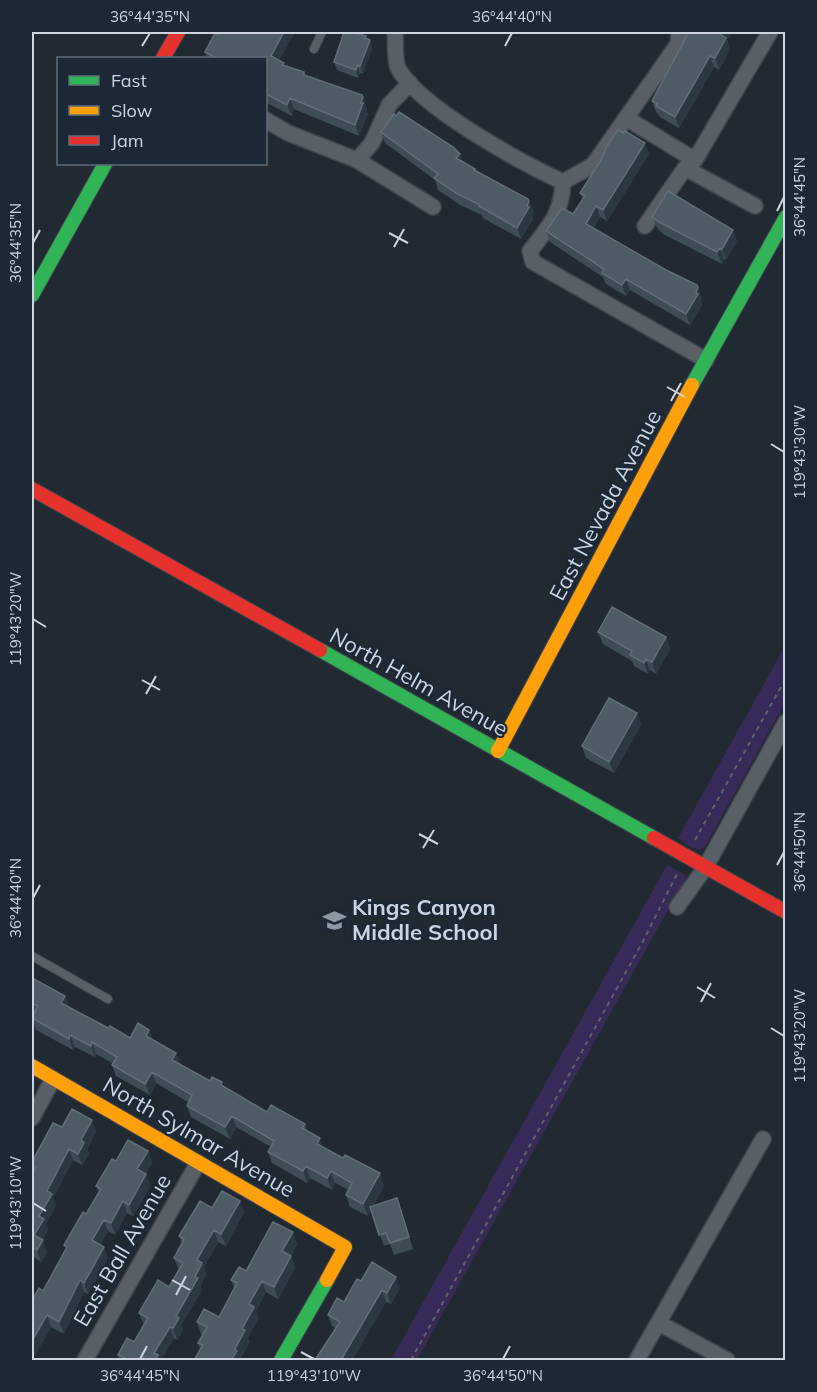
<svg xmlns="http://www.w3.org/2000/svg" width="817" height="1392" viewBox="0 0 817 1392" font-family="Mulish,sans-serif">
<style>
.green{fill:#382a58}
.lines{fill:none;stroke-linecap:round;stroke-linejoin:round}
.lane-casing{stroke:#3e444c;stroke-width:10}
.street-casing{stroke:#3e444c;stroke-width:18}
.fast-casing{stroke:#3e444c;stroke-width:16}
.slow-casing{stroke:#3e444c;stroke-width:16}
.jam-casing{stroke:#3e444c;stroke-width:16}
.path{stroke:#5e6369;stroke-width:2;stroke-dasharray:4.5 4.5;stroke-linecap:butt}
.lane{stroke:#595f66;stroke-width:8}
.street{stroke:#595f66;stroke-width:15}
.fast{stroke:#30b455;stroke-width:14}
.slow{stroke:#ff9f0a;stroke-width:14}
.jam{stroke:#e5322d;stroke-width:14}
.wall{fill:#3e4c55}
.shaded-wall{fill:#2c3841}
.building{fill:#4d5b64;stroke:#616e77;stroke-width:1.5}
.ticks{fill:none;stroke:#ccd4df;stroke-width:2}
.labels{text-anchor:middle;stroke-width:4.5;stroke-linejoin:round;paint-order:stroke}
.street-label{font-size:22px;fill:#ccd4df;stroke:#1b2838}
.poi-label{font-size:22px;font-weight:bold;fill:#ccd4df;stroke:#1b2838;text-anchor:start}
.neatline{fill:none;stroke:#ccd4df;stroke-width:2}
.ticks-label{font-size:15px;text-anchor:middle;fill:#ccd4df}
</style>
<rect width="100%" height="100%" fill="#212932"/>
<path class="green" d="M785 646V703L706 845 700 850 688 846 678 838Z
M667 865 687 876 417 1360H391Z"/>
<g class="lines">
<defs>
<path id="lane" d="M314 49 322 32
M32 956 108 999"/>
<path id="street" d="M395 32C396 42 394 59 398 68 419 107 522 163 563 182L593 165 678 44 679 32
M626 118 695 160 770 32
M266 120 288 133 357 160 372 143 389 105 410 83
M357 160 433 207
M685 168 755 206
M563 182C562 213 549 227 530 251L533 262 706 360
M645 226 685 168 695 160
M677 907 705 868 786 722
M32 1118 53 1079
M659 1323 727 1360
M85 1360 198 1163
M637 1360 763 1139"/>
<path id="fast" d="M32 295 105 164
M692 385 786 217
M320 650 654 838
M281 1360 327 1280"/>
<path id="slow" d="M498 751 692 385
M32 1066 345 1247 327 1280"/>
<path id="jam" d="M163 58 178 32
M32 489 320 650
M654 838 786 912"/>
</defs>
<use href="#lane" class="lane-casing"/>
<use href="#street" class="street-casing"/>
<use href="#fast" class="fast-casing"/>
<use href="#slow" class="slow-casing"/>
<use href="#jam" class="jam-casing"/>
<path class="path" d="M695 840 786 678
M411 1360 642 943 678 872"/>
<use href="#lane" class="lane"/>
<use href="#street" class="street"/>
<use href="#fast" class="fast"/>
<use href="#slow" class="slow"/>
<use href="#jam" class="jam"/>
</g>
<path class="wall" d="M295 32 279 60 285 66 304 72 305 75 367 108 366 111 368 114 359 136 294 109 292 116 267 103 266 100V58H207L205 52 218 34Z
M689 32H733L727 40 730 49 719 70 714 67 679 128 660 117 658 114 656 112 652 101Z
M367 39 372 48 363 74 360 73 358 78 337 70 334 62Z
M381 132 463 162 534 212 532 215 533 219 521 239 483 218 482 215 460 205 438 190 435 180 385 143Z
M623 133 649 154 607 221 600 217 594 228 702 298 701 302 702 305 690 325 630 290 626 296 606 284 603 277 550 242 546 231 573 214 583 200 580 193Z
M652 217 737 241 726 260 724 259 722 264 663 234 657 228Z
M598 632 666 637 670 649 656 674 650 670 648 674 634 666 632 661 603 644Z
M637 713 641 725 614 773 586 758 582 746Z
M32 978 65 996 69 1007 130 1038 149 1030 153 1040 176 1053 180 1064 224 1087 267 1112 305 1124 307 1131 323 1147 384 1185 373 1206 401 1210 413 1249 394 1255 390 1244 384 1246 371 1209 368 1216 350 1207 346 1195 349 1190 335 1183 332 1190 310 1178 307 1183 272 1163 268 1152 271 1147 236 1127 230 1139 191 1117 187 1106 188 1102 156 1083 150 1095 116 1076 112 1065V1063L96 1054 95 1057 75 1047 73 1050 36 1030 32 1018 34 1013 32 1012Z
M62 1127 96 1131 87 1149 89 1154 82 1165 73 1160 53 1198 56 1205 46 1224 48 1230 42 1240 47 1252 41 1262 32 1256V1176L33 1173 32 1168V1162Z
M148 1151 152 1163 145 1174 150 1186 133 1216 127 1213 115 1235 108 1231 100 1245 108 1258 88 1294 84 1292 64 1334 51 1327 32 1360 43 1291 66 1250 64 1245 86 1214 99 1193 96 1186 116 1161Z
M240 1201 244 1212 226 1246 218 1242 204 1267 206 1275 200 1286 202 1290 181 1325 183 1330 177 1340 174 1338 161 1360H120L118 1355 134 1342 144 1325 139 1313 169 1287 179 1270 174 1258 182 1243 179 1236 212 1208Z
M297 1244 291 1256 295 1268 278 1299 266 1292 256 1311 258 1319 248 1338 250 1342 240 1359V1360H194L200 1349 198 1343 203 1334H201L197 1322 219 1317 234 1288 231 1280Z
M361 1281 400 1288 391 1304 386 1302 352 1360H315L335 1328 332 1326 328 1315 344 1302Z"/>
<path class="shaded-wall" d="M284 32H295L275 67 271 56Z
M722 32H733L727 40 730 49 719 70 715 58 720 34Z
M366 36 368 43 370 40 372 48 363 74 360 66Z
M710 56 714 67 679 128 675 117Z
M357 65 360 73 358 78 356 70Z
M363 97 367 108 366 111 368 114 359 136 355 125Z
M290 98 294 109 292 116 287 105Z
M645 143 649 154 607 221 603 210Z
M460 154 464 165 456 158Z
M529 201 534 212 532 215 533 219 521 239 517 228Z
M596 206 600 217 590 235 586 224Z
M733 230 737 241 726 260 722 249Z
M720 248 724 259 722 264 717 252Z
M626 279 630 290 626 296 622 285Z
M698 287 702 298 701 302 702 305 690 325 686 314Z
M666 637 670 649 656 674 652 662Z
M646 659 650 670 648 674 644 663Z
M637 713 641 725 614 773 609 762Z
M65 996 69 1008 61 1003Z
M149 1030 154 1042 146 1036Z
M70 1035 75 1047 73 1050 69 1039Z
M92 1042 96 1054 95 1057 91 1046Z
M176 1053 180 1065 172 1060Z
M152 1072 156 1083 150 1095 145 1084Z
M232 1116 236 1127 230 1139 225 1127Z
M92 1120 96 1131 87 1149 89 1154 82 1165 78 1154 81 1140Z
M320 1138 324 1150 317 1144Z
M69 1149 73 1160 53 1198 56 1205 46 1224 48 1230 39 1247 34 1235 47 1191Z
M148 1151 152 1163 142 1181 137 1169Z
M306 1166 310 1178 307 1183 303 1171Z
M331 1171 335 1183 332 1190 327 1178Z
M380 1173 384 1185 368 1216 363 1204Z
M146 1174 150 1186 133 1216 129 1205Z
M123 1201 127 1213 115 1235 111 1223Z
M240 1201 244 1212 226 1246 221 1234Z
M104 1220 108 1231 96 1251 92 1240Z
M214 1230 218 1242 204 1267 206 1275 200 1286 202 1290 181 1325 183 1330 177 1340 173 1328 176 1316 197 1260Z
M293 1232 297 1244 287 1263 282 1251Z
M43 1240 47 1252 41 1262 37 1250Z
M104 1247 108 1258 88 1294 84 1283Z
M291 1256 295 1268 278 1299 274 1287Z
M396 1277 400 1288 391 1304 387 1293Z
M80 1280 84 1292 64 1334 59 1322Z
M262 1281 266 1292 256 1311 258 1319 248 1338 250 1342 240 1359V1360H231L242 1329 249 1304Z
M382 1290 386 1302 352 1360H341Z
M47 1315 51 1327 32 1360V1341Z
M170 1327 174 1338 161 1360H155L154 1353Z"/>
<path class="building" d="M219 32H284L271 56 284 63 283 65 304 72V75L362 95 363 97 361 103H363L355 125 290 98 287 105 266 94V58H216L205 52 215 33 218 34Z
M344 32H353L366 36 365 38 370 40 360 66 357 65 356 70 334 62Z
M689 32H722L720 34 726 38 715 58 710 56 675 117 656 106 657 104 652 101Z
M399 112 453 147 460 154 456 158 475 169 474 170 528 199 529 201 527 206 529 207 517 228 479 206 480 205 456 193 434 178 438 174 381 132 394 114 396 116Z
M618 130 623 133 625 131 645 143 603 210 596 206 586 224 666 270 697 285 698 287 696 293 698 294 686 314 626 279 622 285 602 273 604 269 546 231 562 208 573 214 585 196 580 193 600 162 607 146Z
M668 191 733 230 722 249 720 248 717 252 659 222 652 217Z
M612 607 666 637 652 662 646 659 644 663 630 655 632 651 598 632Z
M609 698 637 713 609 762 582 746Z
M32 978 65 996 61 1003 108 1028 110 1026 130 1038 138 1023 149 1030 146 1036 176 1053 172 1060 210 1081 212 1077 222 1082 221 1085 267 1112 271 1105 305 1124 302 1128 320 1138 317 1144 343 1158 345 1155 380 1173 363 1204 346 1195 352 1183 331 1171 327 1178 306 1166 303 1171 268 1152 274 1141 232 1116 225 1127 187 1106 192 1095 152 1072 145 1084 112 1065 117 1057 92 1042 91 1046 70 1035 69 1039 32 1018 38 1006 32 1003Z
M72 1109 92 1120 81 1140 84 1143 78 1154 69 1149 47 1191 52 1194 39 1216 44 1219 34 1235 43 1240 37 1250 32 1247V1176L36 1167 32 1165V1162L53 1123 62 1127Z
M128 1140 148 1151 137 1169 146 1174 129 1205 123 1201 111 1223 104 1220 92 1240 104 1247 84 1283 80 1280 59 1322 47 1315 32 1341V1300L39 1288 43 1291 67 1247 64 1245 83 1212 86 1214 101 1189 96 1186 112 1159 116 1161Z
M222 1191 240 1201 221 1234 214 1230 197 1260 202 1263 195 1277 198 1278 176 1316 179 1318 173 1328 170 1327 154 1353 158 1355 155 1360H128L118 1355 127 1338 134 1342 148 1318 139 1313 158 1280 169 1287 183 1263 174 1258 184 1239 179 1236 200 1201 212 1208Z
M397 1198 409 1237 390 1243 386 1233 379 1235 370 1207Z
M273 1222 293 1232 282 1251 291 1256 274 1287 262 1281 249 1304 254 1307 242 1329 245 1330 235 1349 237 1351 231 1360H194L203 1345 198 1343 207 1327 197 1322 204 1309 219 1317 237 1283 231 1280 239 1267 246 1271Z
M372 1262 396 1277 387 1293 382 1290 341 1360H315L340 1322 328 1315 337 1298 344 1302 357 1279 361 1281Z"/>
<path class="ticks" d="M142 46 150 33M505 46 512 33M777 211 784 197M389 233 408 243M33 243 40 230M394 247 404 229M667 387 685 397M671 401 681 383M771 444 784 452M33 619 46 627M142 680 160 690M146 694 156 676M419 834 438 844M423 848 434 830M777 865 784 852M33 898 40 885M697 987 715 998M701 1002 711 983M771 1028 784 1036M33 1203 46 1211M172 1280 190 1290M176 1295 186 1276M301 1352 314 1359M140 1359 147 1346M503 1359 510 1346"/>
<defs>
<symbol id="school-bare" viewBox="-9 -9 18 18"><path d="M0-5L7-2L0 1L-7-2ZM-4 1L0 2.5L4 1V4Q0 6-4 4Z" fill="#9098a2" stroke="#1b2838" stroke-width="2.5" paint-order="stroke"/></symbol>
</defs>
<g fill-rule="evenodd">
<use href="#school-bare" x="318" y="904" width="33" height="33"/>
</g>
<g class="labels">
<g class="street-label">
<text transform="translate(605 505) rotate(-62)" y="8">East Nevada Avenue</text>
<text transform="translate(419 682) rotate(29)" y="8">North Helm Avenue</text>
<text transform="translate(199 1137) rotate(30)" y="8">North Sylmar Avenue</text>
<text transform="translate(122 1250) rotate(-60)" y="8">East Ball Avenue</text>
</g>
<g class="poi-label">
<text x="352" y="915">Kings Canyon<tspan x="352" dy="25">Middle School</tspan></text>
</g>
</g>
<rect width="817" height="1392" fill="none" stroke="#1b2838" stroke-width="66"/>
<rect x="57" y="57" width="210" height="108" fill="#1b2838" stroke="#626d7b" stroke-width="1.5"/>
<rect x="69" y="76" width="30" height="9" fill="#30b455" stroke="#626d7b" stroke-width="1.5"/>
<text x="111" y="87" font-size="18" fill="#ccd4df">Fast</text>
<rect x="69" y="106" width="30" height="9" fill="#ff9f0a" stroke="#626d7b" stroke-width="1.5"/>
<text x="111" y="117" font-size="18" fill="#ccd4df">Slow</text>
<rect x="69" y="136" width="30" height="9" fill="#e5322d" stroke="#626d7b" stroke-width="1.5"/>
<text x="111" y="147" font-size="18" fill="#ccd4df">Jam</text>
<rect x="33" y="33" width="751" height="1326" class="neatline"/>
<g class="ticks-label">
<text x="150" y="22">36°44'35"N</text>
<text x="512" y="22">36°44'40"N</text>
<text transform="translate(800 197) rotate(-90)" y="5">36°44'45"N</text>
<text transform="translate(16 243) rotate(-90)" y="5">36°44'35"N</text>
<text transform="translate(800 452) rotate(-90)" y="5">119°43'30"W</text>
<text transform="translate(16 619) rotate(-90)" y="5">119°43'20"W</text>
<text transform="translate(800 852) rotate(-90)" y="5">36°44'50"N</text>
<text transform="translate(16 898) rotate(-90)" y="5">36°44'40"N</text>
<text transform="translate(800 1036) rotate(-90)" y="5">119°43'20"W</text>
<text transform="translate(16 1203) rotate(-90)" y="5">119°43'10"W</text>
<text x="140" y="1381">36°44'45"N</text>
<text x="314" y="1381">119°43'10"W</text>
<text x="503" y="1381">36°44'50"N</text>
</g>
</svg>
